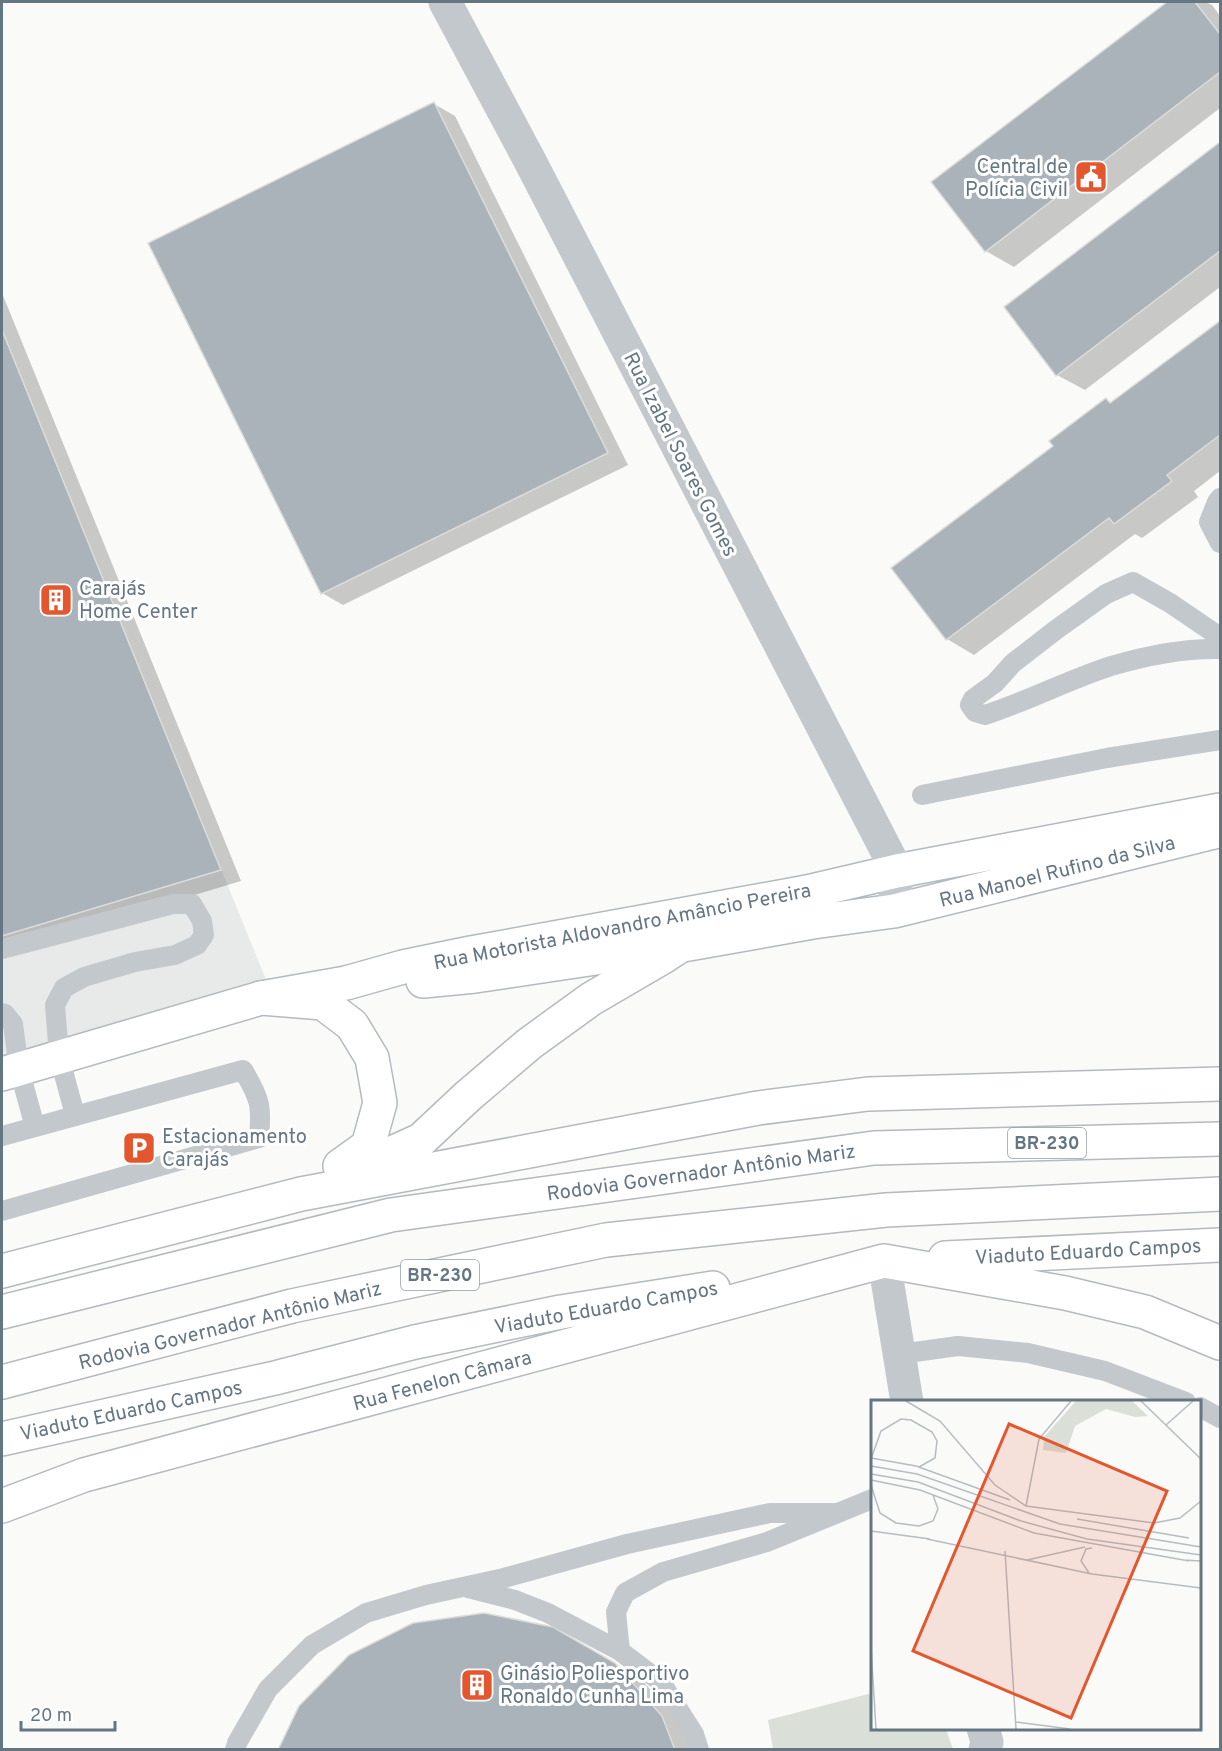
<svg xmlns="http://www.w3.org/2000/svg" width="1222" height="1751" viewBox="0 0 1222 1751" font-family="Overpass,sans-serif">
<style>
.built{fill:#e8e9e9}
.green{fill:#dadfd7}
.shadow{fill:#0003}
.building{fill:#aab3b9;stroke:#dcdcda;stroke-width:1.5}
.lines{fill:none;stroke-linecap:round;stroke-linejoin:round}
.secondary-casing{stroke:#b3babf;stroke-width:36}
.primary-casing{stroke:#b5babe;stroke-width:36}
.highway-casing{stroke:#b4b9bd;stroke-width:36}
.lane{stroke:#c3c8cc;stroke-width:20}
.street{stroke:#c3c8cc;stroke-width:33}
.secondary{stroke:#fff;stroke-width:33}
.primary{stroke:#fff;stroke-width:33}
.highway{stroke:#fff;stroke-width:33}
.labels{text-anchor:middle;stroke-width:6;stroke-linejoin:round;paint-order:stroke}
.shield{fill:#fff;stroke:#939fa8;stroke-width:1.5}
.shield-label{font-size:18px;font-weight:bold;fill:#657683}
.poi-label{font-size:20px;fill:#657683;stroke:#fff;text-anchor:start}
.street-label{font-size:20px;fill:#657683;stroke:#fff}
.inset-road{fill:none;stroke:#b5bdc2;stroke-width:1.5}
.view{fill:#e4572e;fill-opacity:0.15;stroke:#e4572e;stroke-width:3}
.inset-edge{fill:none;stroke:#657683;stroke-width:3}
</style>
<rect width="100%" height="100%" fill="#fafaf8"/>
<path class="built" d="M2 330 269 987 2 1064Z"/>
<path class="green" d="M872 1693V1728L946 1729 953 1749H773L768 1720Z"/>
<path class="shadow" d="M1169 2H1205L1212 5 1220 16V108L1014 267 986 251 933 182Z
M434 104 455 116 628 465 343 605 322 593Z
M1220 143V287L1085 390 1057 375 1006 308Z
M2 293 241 881 2 953Z
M1220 323V471L1194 491 1198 497 1142 538 1135 534 974 655 947 639 893 568 1055 447 1106 400 1113 403Z
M614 1664 642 1680 688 1733 695 1750H280Z"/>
<path class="building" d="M1167 2H1195L1220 34V72L985 252 931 182Z
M434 102 608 453 321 594 148 243Z
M1220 142V251L1056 376 1004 307Z
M1220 321V435L1167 475 1172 481 1114 524 1109 518 946 640 891 568 1053 446 1049 441 1106 398 1110 403Z
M2 330 221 870 2 936Z
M484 1613 553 1627 615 1663 662 1716 675 1750H278L299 1706 349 1655 413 1623Z"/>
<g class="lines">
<defs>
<path id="secondary" d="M423 981 475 976 683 945 813 922 894 911 1218 831
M2 1074 261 998 346 983 403 967 471 953 807 892 897 871 1220 810"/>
<path id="primary" d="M261 998 323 1003 352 1025 372 1058 380 1103 368 1146 340 1166
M352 1171 421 1140 468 1096 529 1044 591 999 663 957 744 904
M945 1258 1220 1245
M2 1271 301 1194 758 1108 868 1094 1220 1084
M2 1439 275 1378 415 1342 561 1312 713 1288
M2 1506 84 1475 884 1261 1065 1293 1145 1312 1220 1343"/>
<path id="highway" d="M2 1312 391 1215 874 1148 1220 1139
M2 1382 292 1306 606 1240 886 1210 1220 1194"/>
</defs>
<use href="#secondary" class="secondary-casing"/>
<use href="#primary" class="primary-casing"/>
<use href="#highway" class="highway-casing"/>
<path class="lane" d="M1220 498 1217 502 1209 522 1220 543
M1220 637 1170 603 1133 582 1106 594 1057 629 1013 663 995 683 973 699 970 705 975 712 985 715C1028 701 1068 680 1111 666 1145 656 1184 648 1220 649
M922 795 1107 758 1220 740
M2 949 173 904H192L202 921 204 935 197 945 175 955 135 962 84 977 64 988 55 1005 59 1056 75 1115
M2 1013 5 1014 13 1024 19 1069 35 1127
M2 1136 243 1070C260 1098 262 1106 259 1138L2 1211
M900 1354 958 1346 1028 1353 1105 1371 1186 1402
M1200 1407 1220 1418
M468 1588 515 1600 548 1613 620 1651 661 1682 694 1734 699 1750
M620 1651 616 1612 625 1593 663 1572 767 1542 872 1499
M235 1750 237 1743 268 1689 312 1645 366 1613 426 1595 504 1578 627 1544 770 1513H838"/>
<path class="street" d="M445 2 530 161 897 871 894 911
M884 1261 907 1402
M983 1728 987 1742 985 1750"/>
<use href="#secondary" class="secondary"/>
<use href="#primary" class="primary"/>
<use href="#highway" class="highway"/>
</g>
<defs>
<symbol id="civic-square" viewBox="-11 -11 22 22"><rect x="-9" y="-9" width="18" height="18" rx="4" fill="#e4572e" stroke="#fff"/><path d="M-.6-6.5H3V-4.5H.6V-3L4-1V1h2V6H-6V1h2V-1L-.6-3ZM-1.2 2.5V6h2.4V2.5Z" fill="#fff"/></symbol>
<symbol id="building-square" viewBox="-11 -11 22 22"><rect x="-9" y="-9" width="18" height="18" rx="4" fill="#e4572e" stroke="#fff"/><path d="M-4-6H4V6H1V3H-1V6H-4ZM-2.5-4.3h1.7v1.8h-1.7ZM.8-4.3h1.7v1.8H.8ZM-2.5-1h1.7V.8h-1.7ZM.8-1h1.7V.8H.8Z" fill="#fff"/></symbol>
<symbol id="parking-square" viewBox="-11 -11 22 22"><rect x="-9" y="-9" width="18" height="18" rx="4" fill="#e4572e" stroke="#fff"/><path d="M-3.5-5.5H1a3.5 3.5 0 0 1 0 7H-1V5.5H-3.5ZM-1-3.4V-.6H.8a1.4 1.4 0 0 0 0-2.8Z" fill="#fff"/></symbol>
</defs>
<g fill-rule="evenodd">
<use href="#civic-square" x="1072" y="158" width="38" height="38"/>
<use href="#building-square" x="37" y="581" width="38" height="38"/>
<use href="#parking-square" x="120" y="1129" width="38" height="38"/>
<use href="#building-square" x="458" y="1666" width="38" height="38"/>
</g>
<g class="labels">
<g class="shield">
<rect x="1008" y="1128" width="78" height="30" rx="4.5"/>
<rect x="401" y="1260" width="78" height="30" rx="4.5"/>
</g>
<g class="shield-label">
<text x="1047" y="1149">BR-230</text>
<text x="440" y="1281">BR-230</text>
</g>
<g class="poi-label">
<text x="1068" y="173" text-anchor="end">Central de<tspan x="1068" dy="23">Polícia Civil</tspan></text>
<text x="79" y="595">Carajás<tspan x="79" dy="23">Home Center</tspan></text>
<text x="162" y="1143">Estacionamento<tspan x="162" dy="23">Carajás</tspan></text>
<text x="500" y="1680">Ginásio Poliesportivo<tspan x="500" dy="23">Ronaldo Cunha Lima</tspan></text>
</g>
<g class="street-label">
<text transform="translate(681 454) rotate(63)" y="7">Rua Izabel Soares Gomes</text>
<text transform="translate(1057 871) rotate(-14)" y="7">Rua Manoel Rufino da Silva</text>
<text transform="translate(622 926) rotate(-11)" y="7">Rua Motorista Aldovandro Amâncio Pereira</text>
<text transform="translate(701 1172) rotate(-8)" y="7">Rodovia Governador Antônio Mariz</text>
<text transform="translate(1088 1251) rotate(-3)" y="7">Viaduto Eduardo Campos</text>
<text transform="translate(606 1307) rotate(-10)" y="7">Viaduto Eduardo Campos</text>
<text transform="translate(230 1325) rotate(-14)" y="7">Rodovia Governador Antônio Mariz</text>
<text transform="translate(442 1380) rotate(-15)" y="7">Rua Fenelon Câmara</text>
<text transform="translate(131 1410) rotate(-12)" y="7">Viaduto Eduardo Campos</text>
</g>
</g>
<g transform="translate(871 1400)">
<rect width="330" height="330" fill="#fafaf8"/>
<path d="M205 1H261L277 16 264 17 235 9 204 26 195 53 172 50 173 37Z" fill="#dadfd7"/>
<path class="inset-road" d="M35 1 69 21 124 85 155 106 283 123 309 118 330 101M270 1 330 59M0 21V53M295 25 322 1M0 58 45 66 139 100M0 59 10 31 30 19 40 20 61 32 66 41 64 58 48 67M0 66 46 74 189 124 330 147M0 74 47 82 150 121 216 139 330 155M0 80 49 90 163 133 318 161M0 85 9 113 25 123 48 126 62 121 67 109 62 95M155 106 168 39 200 1M206 119 318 138M0 131 59 139M56 139 221 174 330 188M134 151 145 329M156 160 214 147M312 160 330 161M218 173 210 161 215 149 221 148M0 248 5 329M145 322 199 329"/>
<path class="view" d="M138 24 296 91 200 318 42 251Z"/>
<rect width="330" height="330" class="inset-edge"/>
</g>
<rect width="1222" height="1751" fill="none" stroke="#657683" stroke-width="6"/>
<path d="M21 1721v9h94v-9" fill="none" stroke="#657683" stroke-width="3"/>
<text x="30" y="1721" font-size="18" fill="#657683" stroke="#ffffff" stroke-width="4.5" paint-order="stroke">20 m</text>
</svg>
